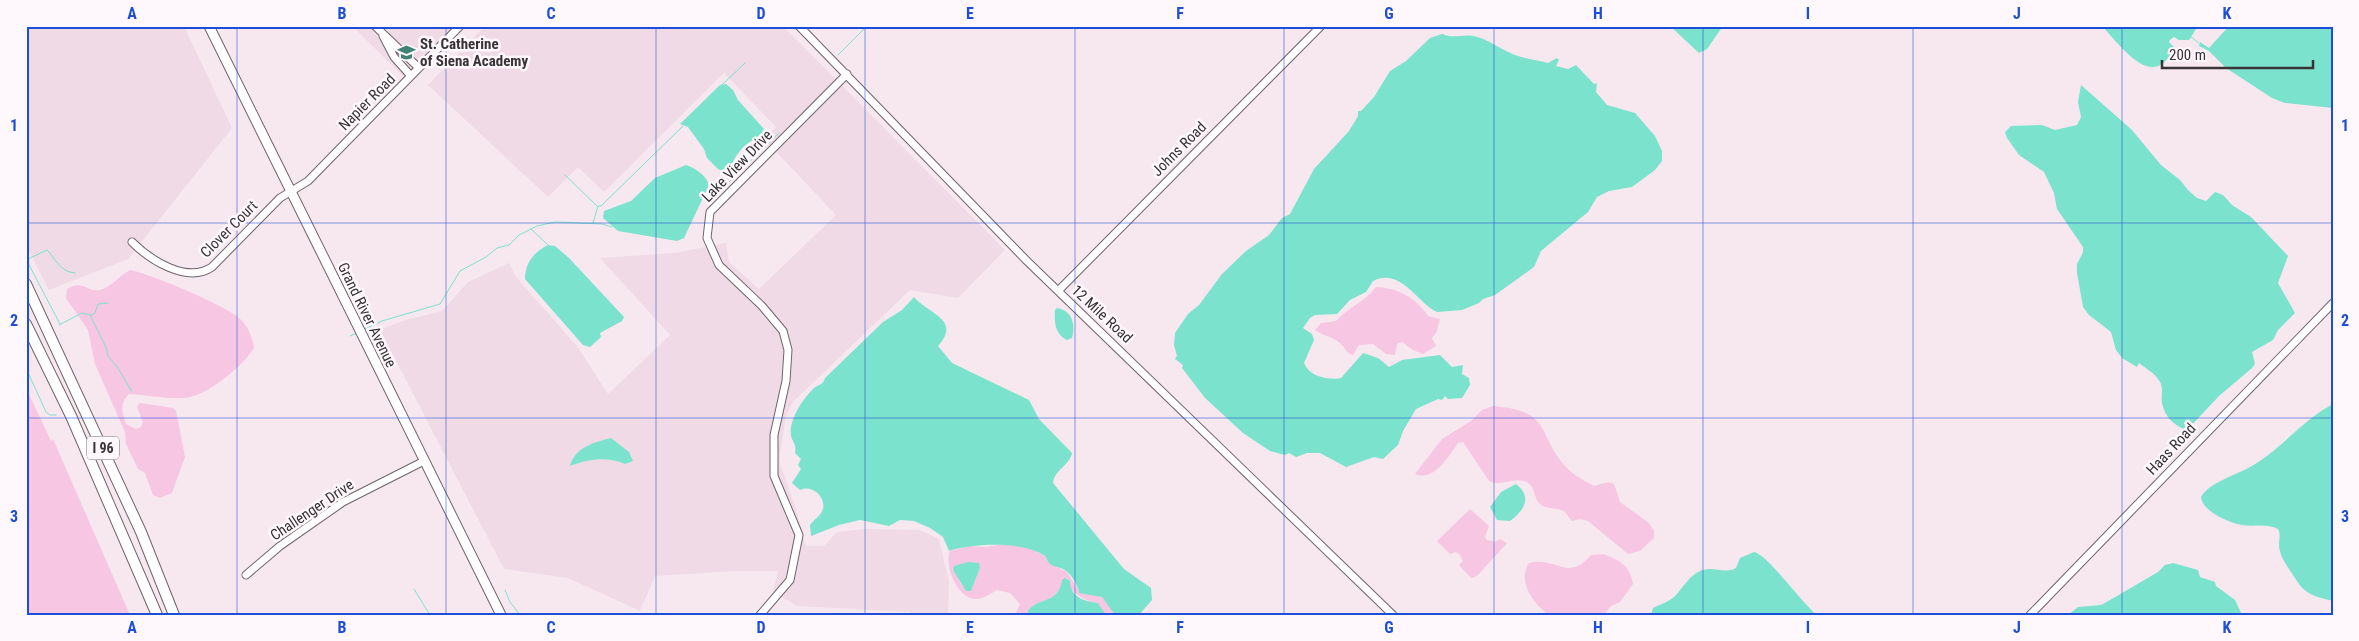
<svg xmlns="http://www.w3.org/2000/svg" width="2359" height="641" viewBox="0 0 2359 641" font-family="'Roboto Condensed',sans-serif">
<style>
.built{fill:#efdae5}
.green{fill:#f7c6e2;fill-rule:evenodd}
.water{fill:#7be2cd}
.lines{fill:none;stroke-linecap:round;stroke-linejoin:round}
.stream{stroke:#7be2cd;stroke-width:1}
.minor-casing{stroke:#6f636a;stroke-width:9}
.major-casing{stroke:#6f636a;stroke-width:11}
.highway-casing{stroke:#6f636a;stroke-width:12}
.minor{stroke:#fff;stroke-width:7}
.major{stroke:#fff;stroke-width:9}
.highway{stroke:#fff;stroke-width:10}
.grid{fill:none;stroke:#1d4ed8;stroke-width:1;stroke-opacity:0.55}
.labels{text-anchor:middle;stroke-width:5;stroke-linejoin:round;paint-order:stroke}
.shield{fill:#fef8fc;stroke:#736e71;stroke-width:1}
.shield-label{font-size:14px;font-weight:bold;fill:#383336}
.poi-label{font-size:15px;font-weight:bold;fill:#383336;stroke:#fef8fc;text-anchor:start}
.street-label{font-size:15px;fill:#383336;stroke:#fef8fc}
.neatline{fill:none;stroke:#1d4ed8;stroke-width:2}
.grid-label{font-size:16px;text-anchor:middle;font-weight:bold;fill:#1d4ed8}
</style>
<rect width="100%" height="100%" fill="#f7e8f0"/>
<path class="built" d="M26 26H184L232 128 128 259 49 290 26 245Z
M352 26H459L406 79Z
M485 26H783L1005 250 958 298 910 290 793 402 786 416 779 461 796 509 806 546H824L837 532 865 529 920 530 939 539 949 582 948 615H912L910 612 797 606 773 591 778 571H735L655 576 640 611 568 578 504 569 380 330 402 321 442 311 468 282 509 263 516 277 577 346 608 394 670 335 600 258 675 253 726 243 729 262 759 289 836 215 765 140 776 127 724 73 604 192 578 167 548 197 428 85Z"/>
<path class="green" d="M130 270C148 273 225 305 239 318 248 326 252 336 254 348 243 366 205 398 183 398 166 399 147 395 129 394 119 404 122 411 126 424L136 429 141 427 143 422 137 407 140 403 173 408 176 411 185 457 172 493 160 498 153 495 145 473 138 469 126 444 125 432 95 364 88 330 66 298 67 289C82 279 87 292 100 290 110 288 120 275 130 270Z
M1376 287C1396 287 1417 298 1428 316L1440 319 1437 331 1432 338 1436 346 1423 354 1413 350 1402 342 1397 344 1395 355 1386 354 1373 344 1359 345 1353 355C1346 353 1346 349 1341 344 1336 338 1323 336 1315 330L1321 323 1336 321C1348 307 1365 302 1376 287Z
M26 388 51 441 53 439 130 615H26Z
M1493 406C1555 411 1535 435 1568 469 1575 476 1585 481 1594 486 1617 479 1613 482 1620 502L1649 523 1654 531V538L1640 551 1628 554 1588 521 1580 519 1572 521 1564 511C1557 508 1543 509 1539 503 1533 496 1536 485 1524 481 1512 478 1502 487 1489 481L1463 442 1458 443C1448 457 1434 482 1415 474L1442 439 1471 421 1482 410Z
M1470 509 1489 526 1485 537 1487 540 1495 542 1500 539 1507 543 1477 576 1471 578 1459 565 1463 561 1460 555 1456 552 1450 554 1437 541Z
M1005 544 1031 549 1045 556 1049 563 1067 572 1079 591 1102 597 1115 615H1106L1098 603C1080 600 1074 592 1062 580 1058 604 1042 596 1028 610V615H1015L1020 604 1010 593 997 590C990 594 984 599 975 599 957 598 944 566 950 551L970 546 985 547ZM980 568 971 591H966L953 570Z
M1603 554C1619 560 1630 565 1633 584L1620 602 1611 606 1604 615H1548C1533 602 1517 582 1529 563 1557 556 1567 583 1591 555Z"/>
<path class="water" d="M1670 26H1723L1707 49 1699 53Z
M2102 26H2198L2189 40H2179L2174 37 2170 40 2169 42 2174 47C2154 94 2121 46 2102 26Z
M2229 26H2333V108L2285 103 2272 98 2226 68 2209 51 2199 46 2200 42 2209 48Z
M1442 34C1453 39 1462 34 1473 36 1487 38 1501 50 1515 55 1525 59 1537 60 1548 63L1557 58 1559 60 1556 66 1568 69 1576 65 1594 84 1597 83 1596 92 1607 105 1635 113 1655 136 1662 151V161L1655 170 1632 187 1609 191 1597 197 1588 212 1541 251 1534 267 1495 295 1483 299 1479 303 1462 310 1437 312C1416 302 1401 267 1373 281L1366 292 1350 300 1337 314 1315 315 1310 318 1303 328 1312 334 1314 340 1304 363C1309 376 1328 381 1341 378L1363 353 1378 358 1389 367 1402 360 1440 355 1452 367 1463 365 1462 374 1469 378 1470 385 1462 398 1448 399 1445 396 1442 400 1438 399 1416 409 1403 431 1398 445 1383 459 1374 457 1346 467 1320 453H1307L1296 457 1289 453 1285 455 1270 451 1243 433 1205 398 1182 368 1183 365 1175 359 1177 356 1174 345 1175 333 1188 314 1199 305 1222 274 1246 251 1269 235 1282 218 1290 214 1314 169 1349 131 1358 116V111H1361L1374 97 1390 71 1406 61 1430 38Z
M726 84 733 90 738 100 764 129C759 139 747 141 740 151 734 157 732 166 727 173L718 169 707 158 704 149 688 127 680 124 720 85Z
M2081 85 2132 130 2161 165 2180 180 2188 190 2197 198 2206 201 2215 192 2223 195 2232 205 2251 217 2288 256 2278 283 2295 313 2278 330 2273 340 2252 352 2255 364 2252 368 2219 396 2187 430C2175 427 2164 416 2162 403 2161 397 2163 390 2161 384 2156 373 2146 369 2139 363L2137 367 2122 358 2116 350 2111 332 2089 315 2083 307 2077 273V264L2083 252V247L2057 209 2054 193 2044 172 2019 155 2007 138 2005 132 2011 126 2042 125 2055 130 2077 125 2081 117 2078 102Z
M686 165C695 168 706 175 709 185L684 238 677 241 618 231 603 218 604 211 631 201 655 178Z
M548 245 555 246 569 258 624 317 622 321 600 333 601 337 590 347 583 345 525 279C525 263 534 252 548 245Z
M914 297C928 314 962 319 938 346L952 363 1029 400 1039 419 1072 453C1070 465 1054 470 1053 483L1124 569 1151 588 1152 600 1139 615H1115L1102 597 1079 593C1078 585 1071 573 1063 569 1059 567 1051 566 1049 563 1047 561 1047 558 1045 556 1023 541 974 543 949 551L943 537 930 528 914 521 900 520 889 526 860 520 839 525 811 536 810 525C814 519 821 516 823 509 826 496 811 484 800 490L792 483 801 469 798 465 801 459 795 453C796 446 795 445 792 439 786 424 802 400 812 390 817 384 823 386 825 378L883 322 902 310Z
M1057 308C1072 310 1076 325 1072 338L1067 340C1055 334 1054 322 1055 310Z
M2333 404V601C2312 596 2304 594 2293 575 2288 567 2282 560 2280 551 2277 543 2282 536 2278 529 2267 523 2254 527 2242 525 2229 523 2202 511 2201 497 2210 482 2236 475 2250 467 2281 450 2302 420 2333 404Z
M611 438 629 452 633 461 625 464C608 456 588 459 570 466 575 447 595 442 611 438Z
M1516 484C1533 497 1524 511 1510 521L1497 520 1490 507 1501 492Z
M1754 552C1768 555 1801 602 1817 615H1651L1653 608C1661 604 1669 602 1676 595 1683 587 1689 577 1698 572 1711 564 1723 575 1736 568L1740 558Z
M968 562 979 563 980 568 971 591H966L953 570 954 566Z
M2173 563 2198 570 2200 577 2215 582 2216 586 2235 600 2242 615H2068L2078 607 2101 605 2110 600 2158 572 2165 565Z
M1065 578 1070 581C1070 597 1084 601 1098 603L1106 615H1028V610C1042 596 1058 604 1062 580Z"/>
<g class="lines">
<path class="stream" d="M2191 37 2199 43
M838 55 867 26
M722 85 745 63
M565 175 597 206
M706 191 725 186 779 133
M593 223 598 206H601L683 126
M531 229 548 245
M26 259 60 324
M28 259 47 250C56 259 60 272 75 273
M91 315 95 313 98 304 108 303
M59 325 82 313 90 315 106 347 108 356 118 368 132 392
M365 329 382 321 440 304 460 271 486 257 497 248 509 245 519 235 537 226 555 222 602 224 612 227
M350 336 357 333
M26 368 46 412 50 415H56
M414 589 430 615
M505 590 510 602 520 615
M26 596 29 615"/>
<defs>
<path id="minor" d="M375 26 419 68
M799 26 1027 261 1393 615
M383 36 394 57 411 76
M132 242C150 260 187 284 212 267L280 198 308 181 460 26
M1058 291 1321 26
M246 575 280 546 343 502 424 461
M760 615 790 580 799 535 774 476V435L786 381 788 350 783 331 762 306 719 265 707 238 710 212 847 74
M2030 615 2333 303"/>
<path id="major" d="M209 26 501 615"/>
<path id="highway" d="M26 284 141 532 174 615
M26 324 71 416 157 615"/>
</defs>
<use href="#minor" class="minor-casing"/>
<use href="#major" class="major-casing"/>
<use href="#highway" class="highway-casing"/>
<use href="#minor" class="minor"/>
<use href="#major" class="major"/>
<use href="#highway" class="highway"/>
</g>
<path class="grid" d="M237 26V615M446 26V615M656 26V615M865 26V615M1075 26V615M1284 26V615M1494 26V615M1703 26V615M1913 26V615M2122 26V615M26 223H2333M26 418H2333"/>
<defs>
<symbol id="school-bare" viewBox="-9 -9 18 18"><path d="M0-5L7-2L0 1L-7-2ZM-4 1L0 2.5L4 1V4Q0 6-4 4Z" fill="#408375" stroke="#fef8fc" stroke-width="2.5" paint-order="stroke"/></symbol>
</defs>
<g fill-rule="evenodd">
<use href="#school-bare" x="394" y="40" width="25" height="25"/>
</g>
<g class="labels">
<rect class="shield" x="87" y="436.5" width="32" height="23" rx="4"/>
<g class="shield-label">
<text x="103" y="453">I 96</text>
</g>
<g class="poi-label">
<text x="420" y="49">St. Catherine<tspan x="420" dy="17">of Siena Academy</tspan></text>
</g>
<g class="street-label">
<text transform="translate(367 102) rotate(-45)" y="5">Napier Road</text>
<text transform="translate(1179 149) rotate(-45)" y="5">Johns Road</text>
<text transform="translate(737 166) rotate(-46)" y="5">Lake View Drive</text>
<text transform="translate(229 229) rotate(-45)" y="5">Clover Court</text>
<text transform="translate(1102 314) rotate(43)" y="5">12 Mile Road</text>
<text transform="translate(367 315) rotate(64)" y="5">Grand River Avenue</text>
<text transform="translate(2171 449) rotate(-47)" y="5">Haas Road</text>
<text transform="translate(312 510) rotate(-34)" y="5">Challenger Drive</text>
</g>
</g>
<rect width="2359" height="641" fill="none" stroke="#fef8fc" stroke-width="55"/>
<path d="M2162 60v8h151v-8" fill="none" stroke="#383336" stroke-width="2.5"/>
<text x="2169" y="60" font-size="15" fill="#383336" stroke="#fef8fc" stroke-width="4" paint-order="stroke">200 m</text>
<rect x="28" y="28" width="2304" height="586" class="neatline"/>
<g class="grid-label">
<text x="132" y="19">A</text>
<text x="342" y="19">B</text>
<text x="551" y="19">C</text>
<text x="761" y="19">D</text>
<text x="970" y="19">E</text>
<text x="1180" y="19">F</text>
<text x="1389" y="19">G</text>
<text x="1598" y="19">H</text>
<text x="1808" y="19">I</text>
<text x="2017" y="19">J</text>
<text x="2227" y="19">K</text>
<text x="14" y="131">1</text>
<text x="2345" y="131">1</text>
<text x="14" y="326">2</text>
<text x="2345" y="326">2</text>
<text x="14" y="522">3</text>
<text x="2345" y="522">3</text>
<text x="132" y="633">A</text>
<text x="342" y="633">B</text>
<text x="551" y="633">C</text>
<text x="761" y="633">D</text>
<text x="970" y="633">E</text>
<text x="1180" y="633">F</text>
<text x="1389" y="633">G</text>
<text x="1598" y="633">H</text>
<text x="1808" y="633">I</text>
<text x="2017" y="633">J</text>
<text x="2227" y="633">K</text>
</g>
</svg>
